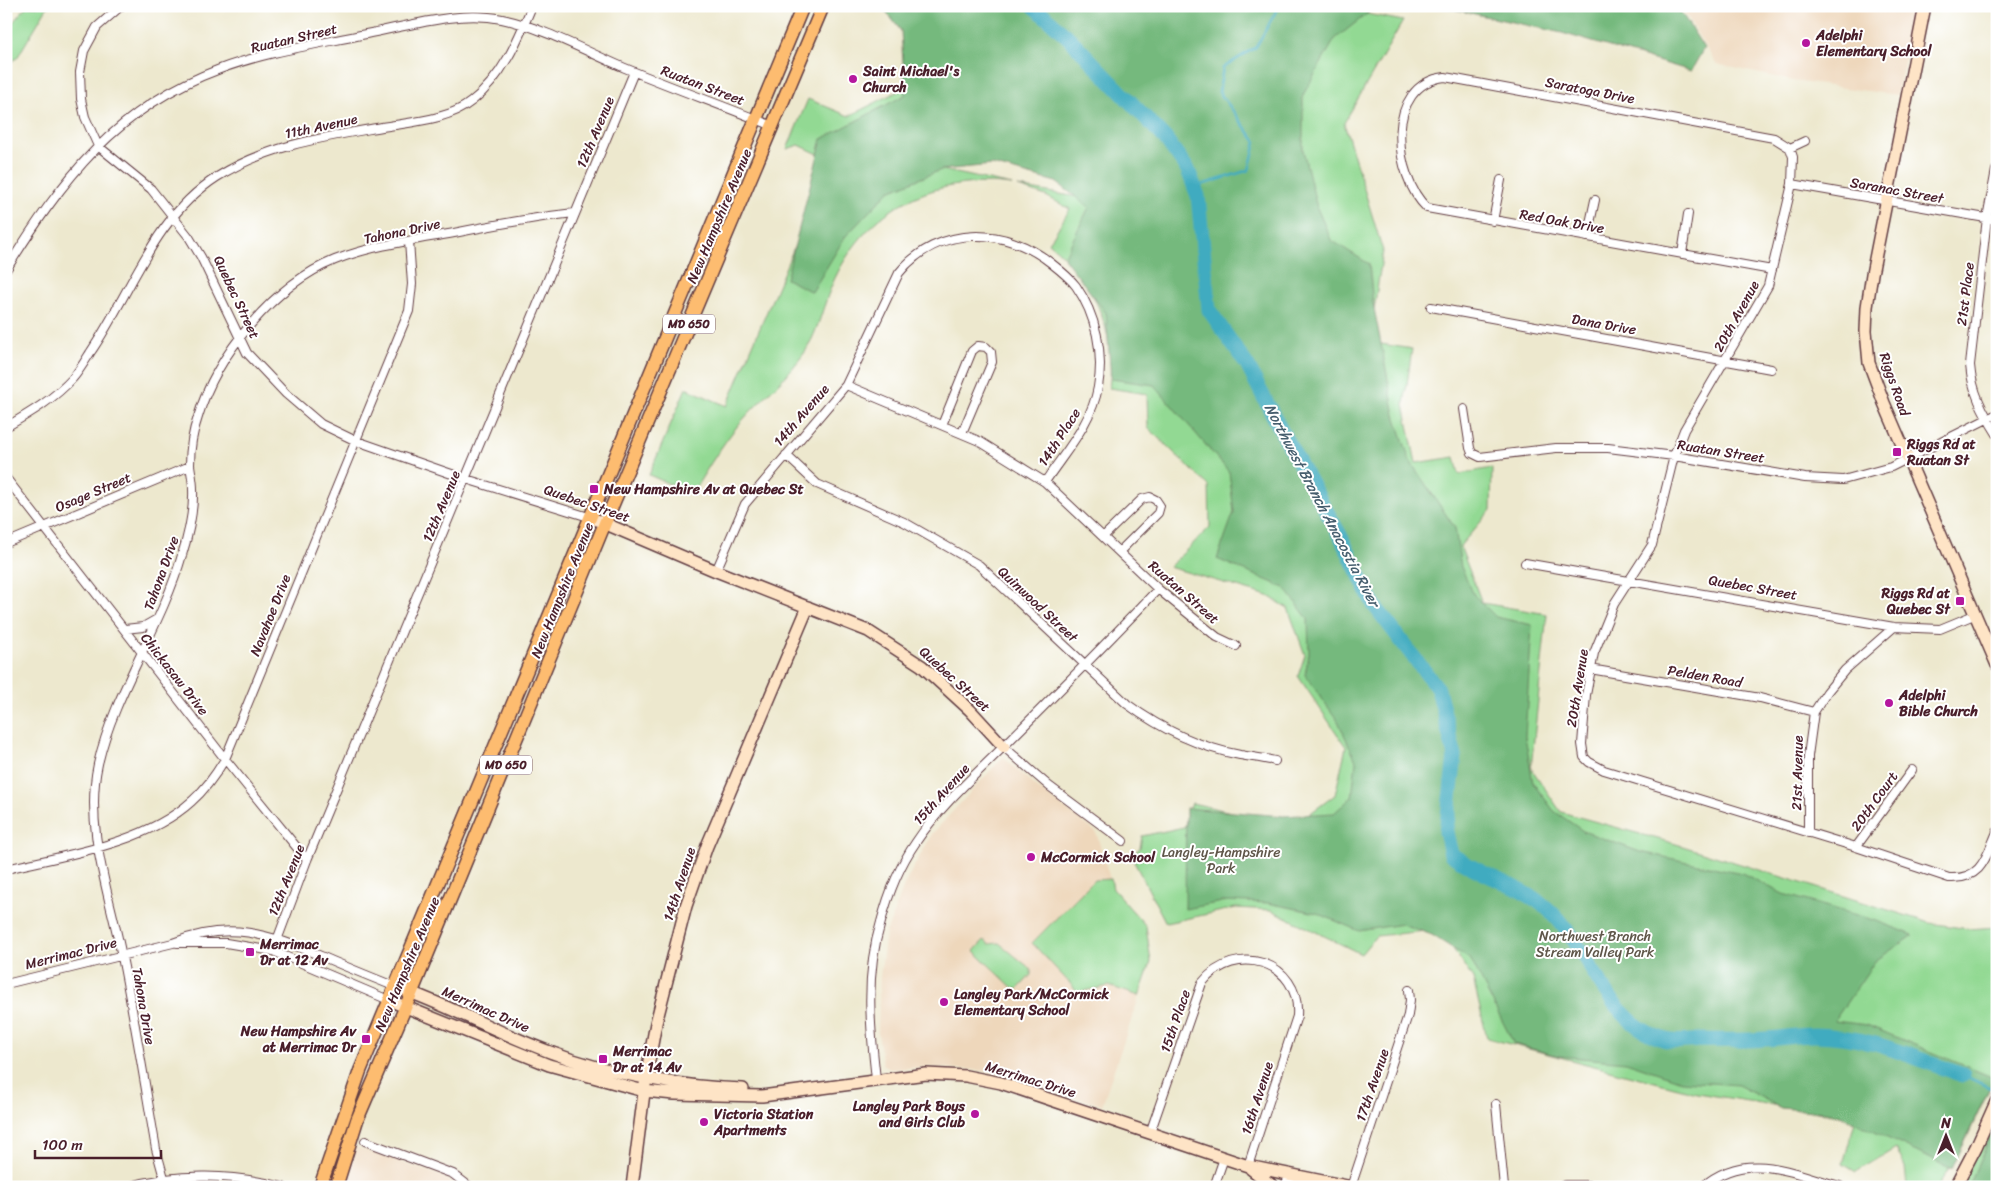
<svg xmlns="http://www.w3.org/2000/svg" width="2003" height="1193" viewBox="0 0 2003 1193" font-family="Sriracha,sans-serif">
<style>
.built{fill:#eed7bb}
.green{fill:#92d993;stroke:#6e7c5f}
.forest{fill:#75b97d;stroke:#606c54}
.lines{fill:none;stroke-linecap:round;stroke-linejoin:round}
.stream{stroke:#41abc0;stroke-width:2.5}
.river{stroke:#41abc0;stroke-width:15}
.street-casing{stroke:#623d43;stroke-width:10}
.secondary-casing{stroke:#623d43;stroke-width:14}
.primary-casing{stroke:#623d43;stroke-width:15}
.street{stroke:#fff;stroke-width:8}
.secondary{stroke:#fee4c6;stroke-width:11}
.primary{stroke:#fdbc70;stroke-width:12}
.poi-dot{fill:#b5179e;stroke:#fff;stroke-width:2}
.labels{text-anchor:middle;stroke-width:4;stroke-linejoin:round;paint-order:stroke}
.shield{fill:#fff;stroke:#80626b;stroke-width:1}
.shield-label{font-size:12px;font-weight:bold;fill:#4a1f2b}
.poi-label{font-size:14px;font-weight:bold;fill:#4a1f2b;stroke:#fff;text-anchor:start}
.street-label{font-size:14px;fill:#4a1f2b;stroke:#fff}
.park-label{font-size:14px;fill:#60574a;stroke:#fff}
.water-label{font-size:15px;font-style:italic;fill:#465e6e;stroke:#fff}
</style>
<rect width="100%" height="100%" fill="#fff"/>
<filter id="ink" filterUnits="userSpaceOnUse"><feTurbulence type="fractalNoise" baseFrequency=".02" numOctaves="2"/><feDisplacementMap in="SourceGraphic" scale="10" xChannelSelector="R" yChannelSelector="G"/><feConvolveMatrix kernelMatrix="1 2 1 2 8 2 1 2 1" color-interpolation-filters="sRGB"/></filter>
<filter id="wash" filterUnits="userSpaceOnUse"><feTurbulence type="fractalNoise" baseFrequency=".0096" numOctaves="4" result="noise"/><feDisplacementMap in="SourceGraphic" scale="20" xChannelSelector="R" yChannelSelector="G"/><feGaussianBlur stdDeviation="1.12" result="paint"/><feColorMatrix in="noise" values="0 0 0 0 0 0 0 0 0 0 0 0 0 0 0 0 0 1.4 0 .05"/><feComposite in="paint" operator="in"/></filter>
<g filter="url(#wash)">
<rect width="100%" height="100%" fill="#ede8ce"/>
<path class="built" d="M1681 6H1916L1897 95 1793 81 1716 64Z
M1003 757 1041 791 1096 832 1113 889 1146 926 1151 962 1102 1105 985 1071 930 1067 890 1069 883 1064 878 1033 880 977 886 933 905 883 932 834Z
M356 1147 439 1175 459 1187H346Z"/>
<path class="green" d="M27 6H48L17 58 6 65V30Z
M1325 6 1403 21 1344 123 1383 251 1369 342 1412 349 1404 405 1416 463 1455 457 1459 474 1492 468 1491 510 1460 546 1482 603 1547 614 1531 768 1561 812 1676 844 1930 923 1968 929 1997 927V1072L1964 1144 1938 1187H1907L1905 1167 1896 1148 1856 1172 1843 1164 1856 1118 1697 1093 1487 1038 1473 979 1446 938 1426 931 1376 936 1361 954 1271 910 1236 908 1166 923 1131 856 1140 848 1142 836 1184 827 1192 803 1293 826 1335 795 1346 747 1298 676 1305 655 1288 608 1268 596 1169 567 1210 527 1209 486 1148 428 1147 394 1109 388C1117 330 1093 279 1049 243L1070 209 1046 196 1018 187 1191 216Z
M918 81 906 162 1012 185C934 175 870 206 835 278 824 301 819 330 805 352 789 375 768 393 749 413 726 437 709 466 692 494L649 475 686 388 727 406 831 160 799 145 787 149 808 99 849 116Z
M1111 879 1113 889 1146 926 1151 962 1139 996 1109 986 1078 992 1032 943 1094 880Z
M984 940 989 944 999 943 1031 969V975L1018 989H1014L974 951Z
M1997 1108V1187H1958Z"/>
<path class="forest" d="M882 6H1377L1335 39 1303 95V150L1317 208 1331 240 1369 264 1373 303 1395 415 1410 461 1455 528 1461 567 1474 595 1496 617 1532 625 1525 736 1533 783 1554 811 1583 831 1640 852 1742 873 1783 894 1874 920 1913 935 1875 961 1834 1021 1867 1025 1994 1078 1952 1169 1835 1113 1781 1108 1738 1085 1682 1081 1626 1062 1558 1056 1514 1044 1471 960 1432 935 1402 924 1359 931 1317 913 1268 903 1228 901 1185 909 1186 808 1283 816 1334 813 1352 797 1356 761 1338 721 1305 675 1309 653 1308 619 1285 588 1217 559 1234 512 1229 472 1154 385 1111 379 1106 313 1064 258 1089 207 1056 182 992 165 941 170 889 191 845 237 812 292 786 279 822 139 905 95 901 31Z
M1400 6H1677L1704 48 1691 71 1562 33 1448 8Z
M1997 1122V1187H1968Z"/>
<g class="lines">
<path class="stream" d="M1195 187 1249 170 1256 142 1219 92 1223 68 1256 47 1279 6
M1963 1075 1997 1091"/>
<path class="river" d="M1034 6 1070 39 1165 138 1188 170 1198 196 1209 310 1247 365 1285 438 1340 535 1374 605 1438 689 1455 756 1446 832 1451 854C1481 877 1522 885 1549 910 1592 950 1604 1022 1666 1040 1676 1043 1690 1041 1700 1040 1722 1040 1743 1041 1765 1039 1781 1038 1798 1035 1814 1035 1872 1036 1910 1057 1963 1075"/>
</g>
</g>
<g filter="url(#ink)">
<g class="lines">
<defs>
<path id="street" d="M121 6 97 27 84 51 80 72 81 99 85 117 98 146 151 189 189 237 201 257 247 353 286 394 321 424 354 440 466 479 592 518
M1790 148 1793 157 1792 184 1768 286 1684 430 1674 456 1652 545 1614 604 1594 653 1586 695 1582 744 1584 757 1589 762 1604 770 1856 847 1949 878C1982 880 1986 857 1997 832
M1996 170 1987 218 1970 365C1972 392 1983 412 1997 434
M1792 184 1997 220
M1493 221 1501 180
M1587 237 1595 200
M1682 254 1688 214
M6 270C62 180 116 107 220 69 265 52 319 44 366 34 409 26 458 10 502 19 544 28 585 51 625 68 673 88 724 106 773 126
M1772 270 1427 208C1393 176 1384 84 1445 77L1774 138 1790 148 1805 141
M1431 307 1771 369
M846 385 979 441 1045 482 1158 589 1217 637 1236 646
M1464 409 1470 448 1472 453 1480 457 1556 448H1608L1674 456 1805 478 1843 480 1891 467 1997 414
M942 425 972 351 978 346 986 347 991 352 992 362 962 433
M6 427C30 413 54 399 73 378 79 371 85 361 90 353 132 292 152 219 217 177 268 145 325 137 382 127 411 122 449 120 472 101 502 78 518 40 532 6
M786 455 817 484 904 522 979 565 1127 704C1161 729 1198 747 1240 755 1252 757 1263 758 1275 761
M6 478 225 759 307 860
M1104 536 1142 499 1150 497 1156 500 1160 506 1158 513 1120 551
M6 543 190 466
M1525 563 1894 627 1940 629 1974 615
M716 571 745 504 846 385 899 273C938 225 1005 226 1051 263 1060 270 1069 277 1076 286 1096 315 1104 353 1098 387 1092 423 1064 453 1045 482
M125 629 143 627 157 619
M1590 669 1760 698 1814 712
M1004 747 1049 786 1123 841
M1808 833V756L1814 712 1827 692 1845 670 1894 627
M1856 847 1912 770
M6 869C66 855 145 844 192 801 206 789 216 774 225 759L409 311 412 284 409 241
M177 943H226L273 951 391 1001
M273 951 307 860 634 72
M6 984 173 943C229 920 268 934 321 956 346 967 371 977 396 987
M876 1079C870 1026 865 974 881 922 888 895 900 865 916 842 942 803 980 771 1013 737 1062 688 1111 639 1158 589
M1496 1104 1504 1187
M1150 1133 1202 983C1235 941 1301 961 1297 1016L1248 1166
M365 1141 453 1174 470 1187
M164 1178 156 1149C145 1085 135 1021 122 957 110 895 84 828 98 764 114 693 162 626 182 555 189 533 194 512 193 489 193 481 191 473 190 465 190 449 193 431 198 417 216 355 275 284 335 260 373 245 414 240 454 233 494 225 534 217 575 213
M128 1187C177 1172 234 1174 283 1187
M1214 1187 1224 1158
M1284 1187 1287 1181 1297 1176
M1351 1187 1408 1015 1410 1000 1409 990
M1702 1187C1746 1149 1791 1173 1840 1186"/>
<path id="secondary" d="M1925 6 1872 274 1867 307 1866 331 1869 363 1884 403 1997 665
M592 518 716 571 868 631 922 666 970 710 1004 747
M396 987C449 1005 497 1033 550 1052 605 1073 684 1088 743 1089
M391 1001 549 1065 644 1091 674 1094 762 1096 926 1074 966 1076 1001 1083 1248 1166 1352 1187
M1251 1169 1274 1187
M632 1187 646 1077 656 1023 686 906 707 846 808 607
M1565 1187H1588
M1955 1187 1976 1147 1997 1100"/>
<path id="primary" d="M320 1187 360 1071 803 6
M336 1187 357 1120 414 987 605 523 823 6"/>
</defs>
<use href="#street" class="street-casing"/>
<use href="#secondary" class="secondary-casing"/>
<use href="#primary" class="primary-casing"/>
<use href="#street" class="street"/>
<use href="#secondary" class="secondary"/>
<use href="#primary" class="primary"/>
</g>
</g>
<g class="poi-dot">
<circle cx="1806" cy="43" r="5"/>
<circle cx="853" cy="79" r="5"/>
<rect x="1892" y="447" width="10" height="10" rx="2.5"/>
<rect x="589" y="484" width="10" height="10" rx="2.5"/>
<rect x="1955" y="596" width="10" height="10" rx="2.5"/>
<circle cx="1889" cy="703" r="5"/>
<circle cx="1031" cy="857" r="5"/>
<rect x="245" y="947" width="10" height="10" rx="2.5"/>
<circle cx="944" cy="1002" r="5"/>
<rect x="361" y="1034" width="10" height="10" rx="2.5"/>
<rect x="598" y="1054" width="10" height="10" rx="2.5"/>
<circle cx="975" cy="1114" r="5"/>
<circle cx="704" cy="1122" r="5"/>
</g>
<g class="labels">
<g class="shield">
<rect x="663" y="314.5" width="52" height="19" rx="4"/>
<rect x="480" y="755.5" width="52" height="19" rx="4"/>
</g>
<g class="shield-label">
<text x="689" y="328">MD 650</text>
<text x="506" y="769">MD 650</text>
</g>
<g class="poi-label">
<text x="1816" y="40">Adelphi<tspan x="1816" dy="16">Elementary School</tspan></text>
<text x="863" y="76">Saint Michael's<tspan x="863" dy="16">Church</tspan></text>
<text x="1907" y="449">Riggs Rd at<tspan x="1907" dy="16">Ruatan St</tspan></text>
<text x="604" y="494">New Hampshire Av at Quebec St</text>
<text x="1950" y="598" text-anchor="end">Riggs Rd at<tspan x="1950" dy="16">Quebec St</tspan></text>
<text x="1899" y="700">Adelphi<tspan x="1899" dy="16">Bible Church</tspan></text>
<text x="1041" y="862">McCormick School</text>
<text x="260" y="949">Merrimac<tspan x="260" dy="16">Dr at 12 Av</tspan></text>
<text x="954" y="999">Langley Park/McCormick<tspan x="954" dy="16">Elementary School</tspan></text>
<text x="356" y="1036" text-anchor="end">New Hampshire Av<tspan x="356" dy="16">at Merrimac Dr</tspan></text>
<text x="613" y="1056">Merrimac<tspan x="613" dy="16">Dr at 14 Av</tspan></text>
<text x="965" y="1111" text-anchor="end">Langley Park Boys<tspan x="965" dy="16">and Girls Club</tspan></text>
<text x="714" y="1119">Victoria Station<tspan x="714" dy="16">Apartments</tspan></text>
</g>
<g class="street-label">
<text transform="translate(294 38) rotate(-13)" y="5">Ruatan Street</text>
<text transform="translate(703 85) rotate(21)" y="5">Ruatan Street</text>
<text transform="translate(1590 90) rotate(11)" y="5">Saratoga Drive</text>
<text transform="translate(321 126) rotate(-12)" y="5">11th Avenue</text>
<text transform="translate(595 132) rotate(-67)" y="5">12th Avenue</text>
<text transform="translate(1897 190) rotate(10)" y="5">Saranac Street</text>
<text transform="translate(719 216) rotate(-67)" y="5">New Hampshire Avenue</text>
<text transform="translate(1562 221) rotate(10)" y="5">Red Oak Drive</text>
<text transform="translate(402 231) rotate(-12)" y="5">Tahona Drive</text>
<text transform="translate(1965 294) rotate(-83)" y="5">21st Place</text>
<text transform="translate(237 297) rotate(65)" y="5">Quebec Street</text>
<text transform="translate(1736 316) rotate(-61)" y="5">20th Avenue</text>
<text transform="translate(1604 324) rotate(10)" y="5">Dana Drive</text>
<text transform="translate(1895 384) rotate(71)" y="5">Riggs Road</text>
<text transform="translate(801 415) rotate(-49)" y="5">14th Avenue</text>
<text transform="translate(1059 437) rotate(-57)" y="5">14th Place</text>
<text transform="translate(1721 451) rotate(9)" y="5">Ruatan Street</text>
<text transform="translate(93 492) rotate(-23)" y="5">Osage Street</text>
<text transform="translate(587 503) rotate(19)" y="5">Quebec Street</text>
<text transform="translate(441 506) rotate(-67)" y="5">12th Avenue</text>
<text transform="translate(161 573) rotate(-70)" y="5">Tahona Drive</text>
<text transform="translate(1753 587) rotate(10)" y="5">Quebec Street</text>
<text transform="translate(562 590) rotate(-68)" y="5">New Hampshire Avenue</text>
<text transform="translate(1184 592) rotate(41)" y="5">Ruatan Street</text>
<text transform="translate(1038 604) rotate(43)" y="5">Quinwood Street</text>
<text transform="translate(270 615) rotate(-68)" y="5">Navahoe Drive</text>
<text transform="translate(175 674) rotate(52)" y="5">Chickasaw Drive</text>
<text transform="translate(1705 676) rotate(10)" y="5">Pelden Road</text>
<text transform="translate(955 679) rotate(42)" y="5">Quebec Street</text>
<text transform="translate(1577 688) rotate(-81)" y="5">20th Avenue</text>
<text transform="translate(1797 773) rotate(-89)" y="5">21st Avenue</text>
<text transform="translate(941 794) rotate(-48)" y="5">15th Avenue</text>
<text transform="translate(1874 801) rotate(-54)" y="5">20th Court</text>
<text transform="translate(286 880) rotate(-68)" y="5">12th Avenue</text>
<text transform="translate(679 884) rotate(-72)" y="5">14th Avenue</text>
<text transform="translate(71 953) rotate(-14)" y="5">Merrimac Drive</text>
<text transform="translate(407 964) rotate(-67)" y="5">New Hampshire Avenue</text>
<text transform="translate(144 1006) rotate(80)" y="5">Tahona Drive</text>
<text transform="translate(486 1009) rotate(24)" y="5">Merrimac Drive</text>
<text transform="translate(1175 1021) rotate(-71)" y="5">15th Place</text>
<text transform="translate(1031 1079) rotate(17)" y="5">Merrimac Drive</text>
<text transform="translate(1372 1085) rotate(-71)" y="5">17th Avenue</text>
<text transform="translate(1257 1098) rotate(-72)" y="5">16th Avenue</text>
</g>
<g class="park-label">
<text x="1221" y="857">Langley-Hampshire<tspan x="1221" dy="16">Park</tspan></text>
<text x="1595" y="941">Northwest Branch<tspan x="1595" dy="16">Stream Valley Park</tspan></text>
</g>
<g class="water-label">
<text transform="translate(1322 505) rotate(62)" y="5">Northwest Branch Anacostia River</text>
</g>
</g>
<rect width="2003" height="1193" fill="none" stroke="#fff" stroke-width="25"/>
<g transform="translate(1946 1136)" stroke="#ffffff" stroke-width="4" paint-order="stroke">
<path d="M0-4L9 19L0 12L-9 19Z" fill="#4a1f2b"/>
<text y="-8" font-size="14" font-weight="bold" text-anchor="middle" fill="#4a1f2b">N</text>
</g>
<path d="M35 1150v8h126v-8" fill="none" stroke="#4a1f2b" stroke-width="2.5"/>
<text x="42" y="1150" font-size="15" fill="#4a1f2b" stroke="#ffffff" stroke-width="4" paint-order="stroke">100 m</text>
</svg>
